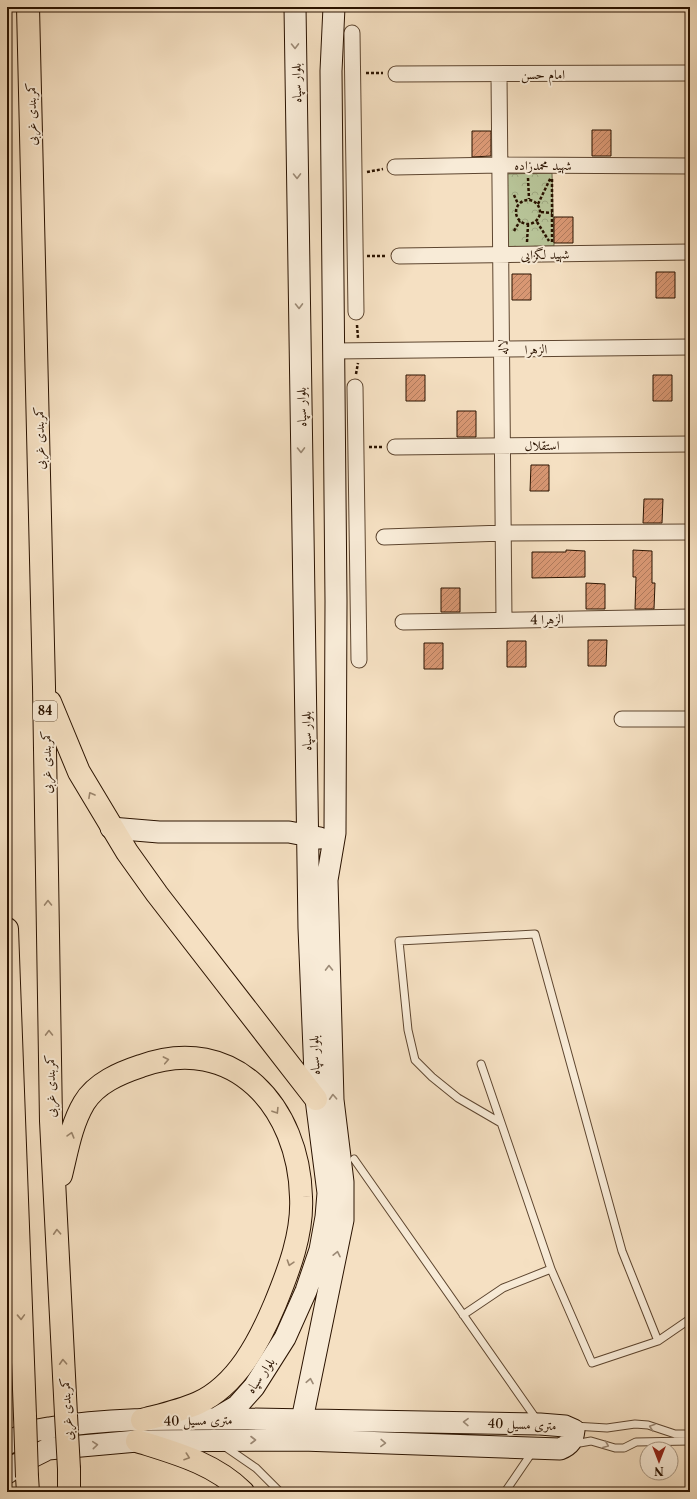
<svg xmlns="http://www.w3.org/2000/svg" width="697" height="1499" viewBox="0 0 697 1499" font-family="'Libre Caslon Text',Amiri,serif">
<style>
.park{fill:url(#park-crowns);stroke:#716b4c}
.building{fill:url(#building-hatch);stroke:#2b1300}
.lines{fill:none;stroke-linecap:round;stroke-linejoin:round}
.lane-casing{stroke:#5e4630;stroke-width:9}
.street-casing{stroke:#5e4630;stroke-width:17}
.secondary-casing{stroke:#2b1300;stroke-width:23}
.highway-casing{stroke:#2b1300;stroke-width:24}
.path{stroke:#2b1300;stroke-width:2.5;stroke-dasharray:3 2;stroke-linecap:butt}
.lane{stroke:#f8ebd7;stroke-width:7}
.street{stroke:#f8ebd7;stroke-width:15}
.secondary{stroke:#f8ebd7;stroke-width:21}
.highway{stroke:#f5e0c2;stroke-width:22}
.highway-bridge-casing{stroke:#2b1300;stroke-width:24;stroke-linecap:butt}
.highway-bridge{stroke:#f5e0c2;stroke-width:22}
.oneway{stroke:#9c8a76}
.oneway2{stroke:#9a846b}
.labels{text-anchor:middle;stroke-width:4;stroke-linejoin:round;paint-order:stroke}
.shield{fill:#f8ebd7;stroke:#685440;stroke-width:1}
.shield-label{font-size:12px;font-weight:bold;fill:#2b1300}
.street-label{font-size:13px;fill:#2b1300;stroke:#f8ebd7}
</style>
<defs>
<pattern id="park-crowns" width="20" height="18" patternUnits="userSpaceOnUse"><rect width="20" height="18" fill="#b7c397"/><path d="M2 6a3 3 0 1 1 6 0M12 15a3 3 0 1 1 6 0" fill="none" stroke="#9ea780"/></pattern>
<pattern id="building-hatch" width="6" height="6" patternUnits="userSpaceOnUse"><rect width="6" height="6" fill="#d89773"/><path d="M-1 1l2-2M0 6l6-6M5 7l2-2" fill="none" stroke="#af7a5c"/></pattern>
</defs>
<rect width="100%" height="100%" fill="#f5e0c2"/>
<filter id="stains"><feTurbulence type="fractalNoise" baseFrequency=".005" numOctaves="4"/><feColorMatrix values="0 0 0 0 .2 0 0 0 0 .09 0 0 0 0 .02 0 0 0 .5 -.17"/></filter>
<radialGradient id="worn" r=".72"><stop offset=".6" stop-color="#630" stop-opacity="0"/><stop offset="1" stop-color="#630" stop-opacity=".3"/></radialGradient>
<path class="park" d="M552 173 554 246 505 247 503 174Z"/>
<path class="building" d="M592 130H611V156H592Z
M472 131H491V156L472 157Z
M554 217H573V243H554Z
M656 272H675V298H656Z
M512 274H531V300H512Z
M406 375H425V401H406Z
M653 375H672V401H653Z
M457 411H476V437H457Z
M531 465H549V491H530Z
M644 499H663L662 523H643Z
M566 550 585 551V577L532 578V552H566Z
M633 550 652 551V583H655L654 609H635L636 577H633Z
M586 583 605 584V609H586Z
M441 588H460V612H441Z
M588 640H607L606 666H588Z
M507 641H526V667H507Z
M424 643H443V669H424Z"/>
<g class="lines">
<defs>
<path id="lane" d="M481 1064 551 1269 592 1363 658 1341
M501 1123 458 1098 432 1077 415 1060 408 1030 399 941 535 934 622 1251 658 1341 690 1319
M354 1159 537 1420
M463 1315 503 1288 551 1269
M574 1426 607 1428 635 1424 648 1425 675 1434H690
M574 1444 591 1441 615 1448H624L636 1442 690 1441
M224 1446 256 1468 280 1492
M505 1492 533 1451"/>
<path id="street" d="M352 33 356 312
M396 74 690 73
M499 75 504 620
M395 167 500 165 690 166
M399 256 690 252
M334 351 690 347
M355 387 359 660
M395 447 690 444
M384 537 504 533 690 532
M403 622 690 617
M622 719H690"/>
<path id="secondary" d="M111 828 159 832H289L320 838
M215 1419 237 1406 254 1387 285 1338 306 1291 320 1250 326 1217 328 1193 316 1099 309 928 295 7
M302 1440V1420L343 1220V1182L333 1100 327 880 335 833 336 601 331 71 334 7
M7 1444C19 1435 33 1430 49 1428 114 1417 182 1419 248 1419 346 1420 443 1422 540 1424L565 1426 574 1430C573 1440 570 1445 560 1449L302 1440 137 1441 48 1449 18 1464 7 1473"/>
<path id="highway" d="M28 7 44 687 51 1121 66 1415
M50 702 79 772 127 852 157 894 316 1099
M7 929 25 1416
M61 1175C67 1151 71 1125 84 1103 96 1083 120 1073 141 1066 234 1032 299 1108 301 1197 303 1233 289 1270 275 1304 259 1342 237 1385 198 1403 180 1411 161 1415 142 1420
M137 1441C175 1453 214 1463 243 1492
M69 1469V1492
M27 1477 28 1492"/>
</defs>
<use href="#lane" class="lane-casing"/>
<use href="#street" class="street-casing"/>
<use href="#secondary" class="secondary-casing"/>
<use href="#highway" class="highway-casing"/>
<path class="path" d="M366 73H383
M367 172 383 169
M528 178 529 199
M552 179V242
M514 195 518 204
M516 212a12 12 0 1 1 24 0a12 12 0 1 1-24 0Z
M538 204 551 177
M541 212 552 213
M537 222 549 241
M514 231 520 221
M527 242 528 225
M367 256H386
M357 325 358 338
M356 374 358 363
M369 447H382"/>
<use href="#lane" class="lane"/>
<use href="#street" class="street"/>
<use href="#secondary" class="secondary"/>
<use href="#highway" class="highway"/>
<defs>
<path id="highway-bridge" d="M66 1415 69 1469
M25 1416 27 1477"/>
</defs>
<use href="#highway-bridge" class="highway-bridge-casing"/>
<use href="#highway-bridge" class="highway-bridge"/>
</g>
<defs><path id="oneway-chevron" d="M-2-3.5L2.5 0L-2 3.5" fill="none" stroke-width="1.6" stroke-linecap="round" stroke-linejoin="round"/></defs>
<g class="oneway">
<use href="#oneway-chevron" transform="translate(295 46) rotate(89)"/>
<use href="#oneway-chevron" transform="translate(297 176) rotate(89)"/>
<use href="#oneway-chevron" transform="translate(299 306) rotate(89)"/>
<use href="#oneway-chevron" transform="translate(301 450) rotate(89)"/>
<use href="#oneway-chevron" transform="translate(329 968) rotate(-91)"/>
<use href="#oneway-chevron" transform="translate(333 1097) rotate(-93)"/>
<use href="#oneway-chevron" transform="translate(337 1254) rotate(-78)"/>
<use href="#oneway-chevron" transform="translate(310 1381) rotate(-79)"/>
<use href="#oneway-chevron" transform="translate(466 1422) rotate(-179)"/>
<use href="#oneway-chevron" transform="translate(652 1427) rotate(-162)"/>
<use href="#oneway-chevron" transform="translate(253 1440)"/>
<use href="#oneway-chevron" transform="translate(383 1443) rotate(2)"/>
<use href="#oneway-chevron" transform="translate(95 1445) rotate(-5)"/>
<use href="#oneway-chevron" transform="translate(606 1445) rotate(22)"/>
</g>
<g class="oneway2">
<use href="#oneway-chevron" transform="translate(91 795) rotate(-119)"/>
<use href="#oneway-chevron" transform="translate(48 903) rotate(-91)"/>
<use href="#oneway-chevron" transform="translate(49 1033) rotate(-91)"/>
<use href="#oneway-chevron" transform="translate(166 1060) rotate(-11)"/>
<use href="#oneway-chevron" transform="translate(276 1111) rotate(58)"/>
<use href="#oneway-chevron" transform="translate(71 1135) rotate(-74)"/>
<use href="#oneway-chevron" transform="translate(57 1232) rotate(-93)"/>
<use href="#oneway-chevron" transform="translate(290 1263) rotate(108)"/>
<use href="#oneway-chevron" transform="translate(21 1317) rotate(88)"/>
<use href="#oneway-chevron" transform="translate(63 1362) rotate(-93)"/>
<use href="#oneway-chevron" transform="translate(187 1457) rotate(19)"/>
</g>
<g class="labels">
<rect class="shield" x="33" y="701" width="24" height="20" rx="3"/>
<g class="shield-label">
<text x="45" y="715">84</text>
</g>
<g class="street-label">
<text x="543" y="79">امام حسن</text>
<text transform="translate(296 83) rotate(-91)" y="5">بلوار سپاه</text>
<text transform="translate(31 114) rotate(-91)" y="5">کمربندی غربی</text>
<text x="543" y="170">شهید محمدزاده</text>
<text transform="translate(545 254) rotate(-1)" y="5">شهید لگزایی</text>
<text transform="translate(502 347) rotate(-90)" y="5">لاله</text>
<text transform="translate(536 349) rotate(-1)" y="5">الزهرا</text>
<text transform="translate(301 407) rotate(-91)" y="5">بلوار سپاه</text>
<text transform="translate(39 438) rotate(-91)" y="5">کمربندی غربی</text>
<text x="542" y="450">استقلال</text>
<text transform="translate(547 619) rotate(-1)" y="5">الزهرا 4</text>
<text transform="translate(306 731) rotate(-91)" y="5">بلوار سپاه</text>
<text transform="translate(46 762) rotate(-91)" y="5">کمربندی غربی</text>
<text transform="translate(314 1055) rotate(-92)" y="5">بلوار سپاه</text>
<text transform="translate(50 1086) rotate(-91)" y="5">کمربندی غربی</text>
<text transform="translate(260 1375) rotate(-55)" y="5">بلوار سپاه</text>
<text transform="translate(66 1409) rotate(-93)" y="5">کمربندی غربی</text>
<text transform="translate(198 1420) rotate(-1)" y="5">40 متری مسیل</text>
<text transform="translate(522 1424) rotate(2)" y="5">40 متری مسیل</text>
</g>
</g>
<rect width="697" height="1499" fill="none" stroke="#f5e0c2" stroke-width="24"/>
<rect x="8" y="8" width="681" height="1483" fill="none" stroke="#2b1300" stroke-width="2"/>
<rect x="12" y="12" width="673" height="1475" fill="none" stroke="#2b1300"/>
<g transform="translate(659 1461) rotate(180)"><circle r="19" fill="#f8ebd7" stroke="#a69581"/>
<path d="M0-3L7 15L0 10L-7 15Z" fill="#8f2418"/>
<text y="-6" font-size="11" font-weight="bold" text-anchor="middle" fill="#2b1300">N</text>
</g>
<rect width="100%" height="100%" filter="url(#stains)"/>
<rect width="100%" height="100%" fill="url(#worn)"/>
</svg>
